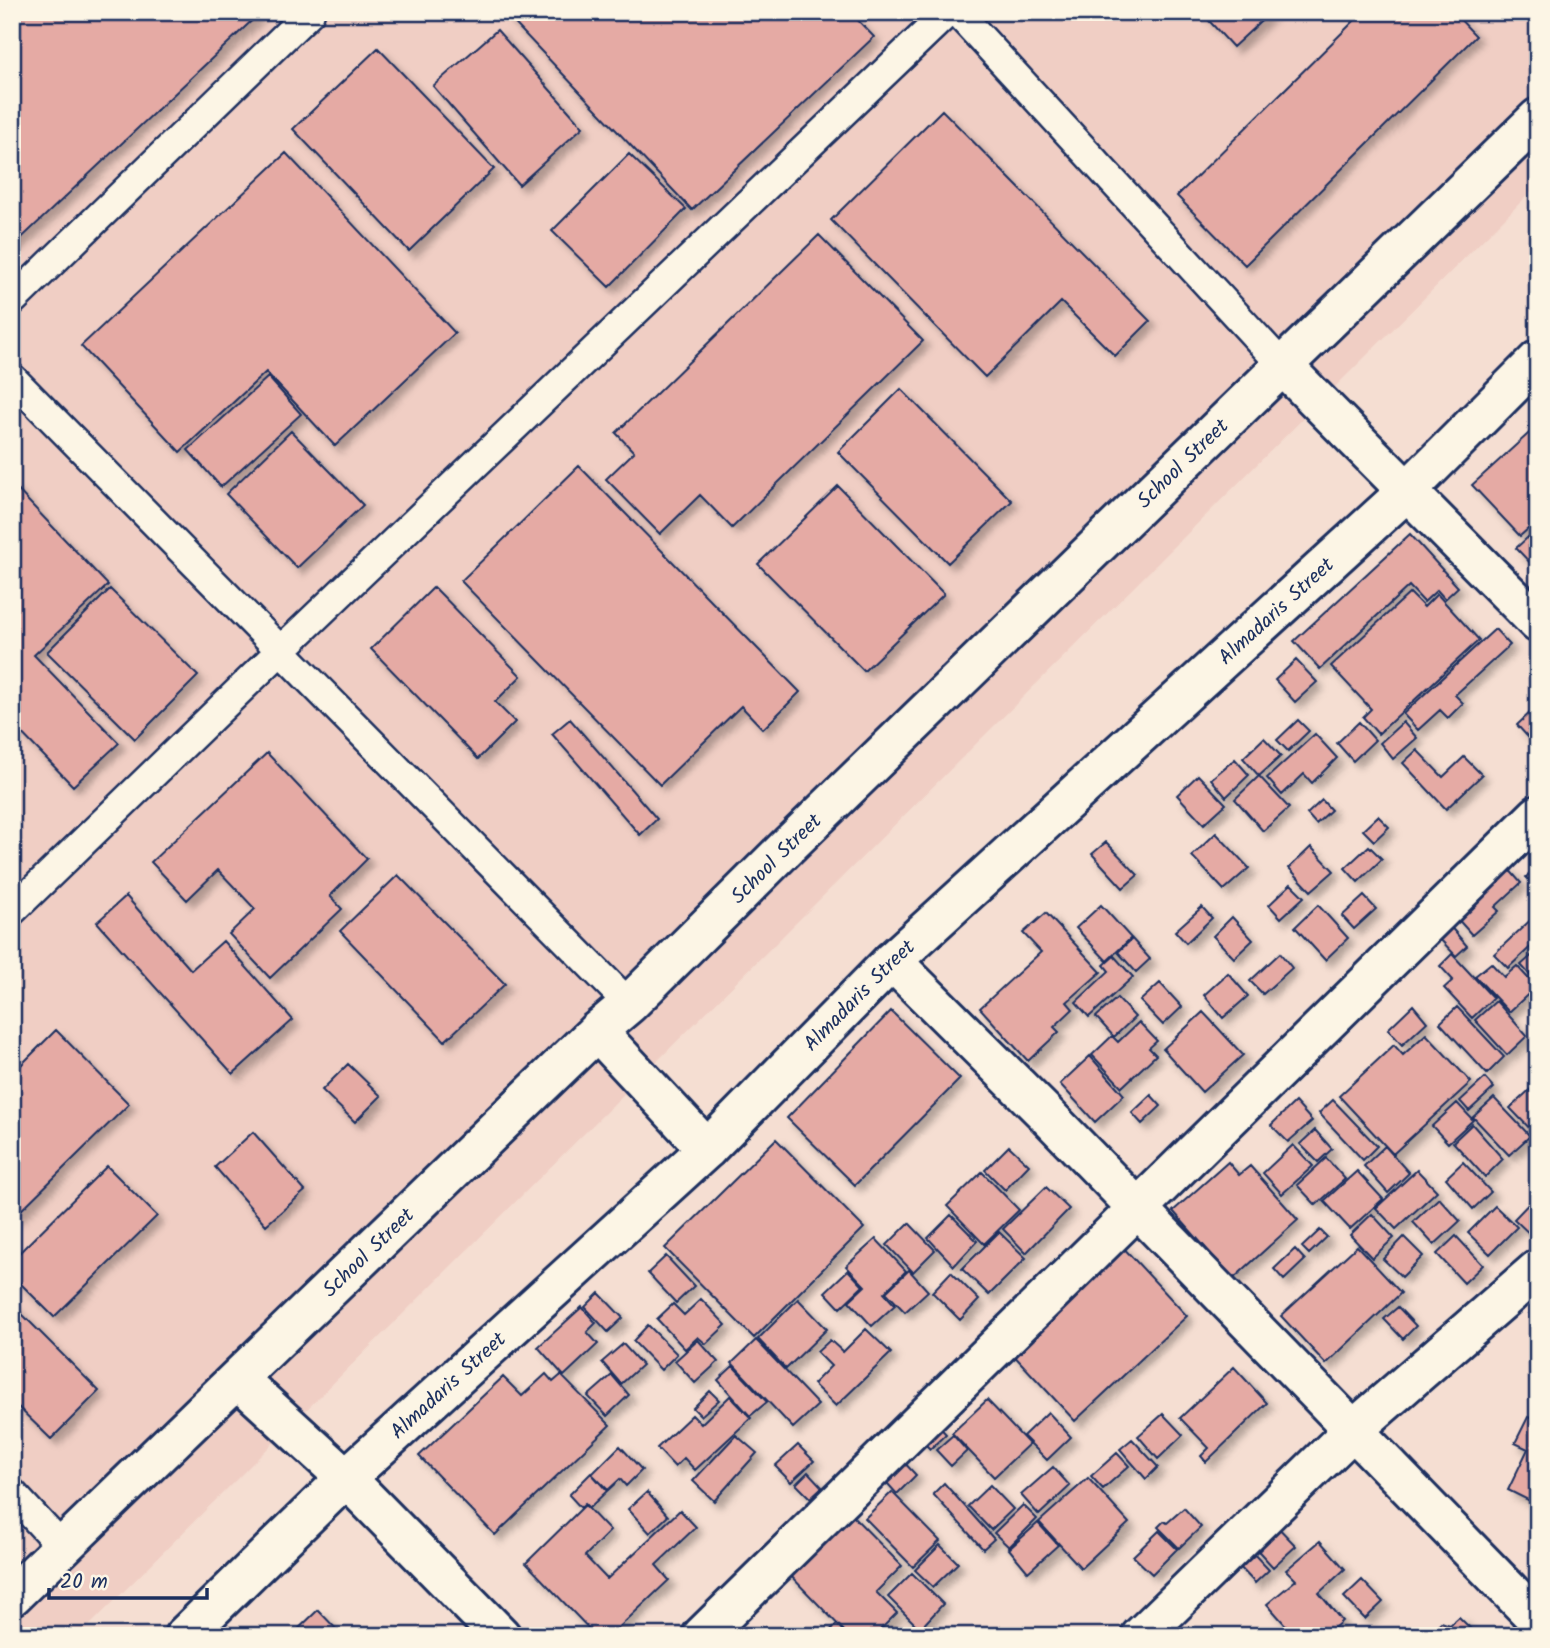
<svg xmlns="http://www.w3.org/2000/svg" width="1550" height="1648" viewBox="0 0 1550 1648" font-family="Kalam,sans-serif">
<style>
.built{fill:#f0cec4}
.building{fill:#e5aaa4;stroke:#1b2f5e;stroke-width:2;filter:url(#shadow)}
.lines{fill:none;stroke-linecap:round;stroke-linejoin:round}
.lane-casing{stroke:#1b2f5e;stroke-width:33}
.street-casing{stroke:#1b2f5e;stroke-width:44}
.secondary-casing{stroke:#1b2f5e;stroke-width:44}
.lane{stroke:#fcf5e5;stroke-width:28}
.street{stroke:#fcf5e5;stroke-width:38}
.secondary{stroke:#fcf5e5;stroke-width:38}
.labels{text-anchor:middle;stroke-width:7;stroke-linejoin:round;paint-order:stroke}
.street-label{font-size:21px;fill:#1b2f5e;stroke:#fcf5e5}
</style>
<defs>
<filter id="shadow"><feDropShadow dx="6" dy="6" stdDeviation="3.5" flood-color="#0004"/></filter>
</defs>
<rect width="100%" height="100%" fill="#f5ded2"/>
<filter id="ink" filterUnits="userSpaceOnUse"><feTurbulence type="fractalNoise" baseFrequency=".0143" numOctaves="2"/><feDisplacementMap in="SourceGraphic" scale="14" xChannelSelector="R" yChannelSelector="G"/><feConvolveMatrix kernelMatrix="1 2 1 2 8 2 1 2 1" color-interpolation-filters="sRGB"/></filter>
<g filter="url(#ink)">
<path class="built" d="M12 12H1538V185L79 1636H12Z"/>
<path class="building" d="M12 12H261L12 247Z
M504 12H850L874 37 692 210Z
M1201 12H1271L1233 47Z
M1363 12H1453L1476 36 1245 265 1177 196Z
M497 30 583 127 519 185 433 86Z
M378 48 494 169 409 251 293 129Z
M942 110 1150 321 1115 356 1061 302 985 377 831 220Z
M286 153 455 333 335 446 266 372 180 452 81 346Z
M629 154 686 209 609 287 552 231Z
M819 235 923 341 732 528 700 495 660 534 606 479 634 452 616 433Z
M268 377 301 414 221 487 188 450Z
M901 389 1012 501 948 563 838 452Z
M1538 425V520L1520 536 1472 485Z
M291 431 363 505 297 568 226 494Z
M579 466 800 692 763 729 741 706 660 785 461 581Z
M12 484 108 585 34 655 119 743 73 786 12 723Z
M838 486 944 594 864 671 758 564Z
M1538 528V571L1516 548Z
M1410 534 1458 587 1445 599 1437 590 1424 602 1409 586 1320 669 1294 641Z
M434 587 521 676 495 702 515 722 478 759 371 649Z
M110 589 198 676 135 739 47 652Z
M1410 593 1424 607 1437 594 1479 640 1378 734 1363 717 1371 709 1331 666Z
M1495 629 1510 645 1455 695 1463 703 1448 718 1440 710 1418 730 1403 714Z
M1296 660 1317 682 1295 702 1275 680Z
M1538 705V747H1537L1517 725Z
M570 719 657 819 640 835 552 734Z
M1298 720 1309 731 1288 751 1277 740Z
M1359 722 1375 740 1353 761 1337 743Z
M1403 722 1417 738 1393 759 1380 743Z
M1315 734 1337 758 1312 783 1304 774 1282 795 1267 778Z
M1264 738 1281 756 1259 776 1243 758Z
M1417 750 1443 777 1464 757 1482 775 1446 809 1403 763Z
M267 753 367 859 330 896 342 909 270 978 229 934 255 909 218 870 187 900 151 862Z
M1235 759 1249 775 1226 797 1211 779Z
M1198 775 1226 804 1204 824 1177 795Z
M1259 776 1289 808 1263 831 1235 799Z
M1322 800 1331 810 1316 824 1307 814Z
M1378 816 1389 827 1374 841 1363 830Z
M1216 833 1249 868 1224 890 1192 856Z
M1106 842 1138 875 1123 888 1092 854Z
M1369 846 1382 859 1358 882 1345 868Z
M1311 847 1334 871 1311 891 1289 868Z
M1507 867 1521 883 1495 907 1499 911 1472 935 1455 916Z
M1538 867V889L1526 877Z
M398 875 505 984 445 1041 340 931Z
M1291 884 1304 897 1281 918 1269 905Z
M126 896 191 970 223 941 293 1020 233 1074 97 922Z
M1364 896 1376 909 1354 929 1342 916Z
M1101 905 1131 938 1107 961 1076 928Z
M1318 905 1348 938 1325 960 1295 927Z
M1202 907 1212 918 1186 943 1175 931Z
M1046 913 1101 972 1067 1002 1073 1009 1054 1027 1059 1032 1028 1061 980 1008 1041 952 1023 933Z
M1538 913V940L1508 968 1494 954Z
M1232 917 1253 940 1234 958 1213 936Z
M1449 925 1467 946 1456 956 1437 936Z
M1132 939 1150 959 1136 972 1118 952Z
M1538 950V984L1521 965Z
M1280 953 1292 968 1263 994 1250 981Z
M1452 954 1493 998 1472 1018 1444 988 1453 980 1440 966Z
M1114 956 1133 977 1089 1017 1076 1002 1109 971 1104 965Z
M1491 963 1504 977 1517 966 1536 987 1509 1012 1475 976Z
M1228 973 1248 996 1223 1018 1204 995Z
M1160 983 1182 1007 1163 1025 1140 1001Z
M1117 998 1135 1017 1114 1037 1096 1017Z
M1496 1001 1527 1036 1507 1055 1475 1020Z
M1413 1005 1427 1022 1402 1045 1388 1029Z
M1457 1007 1504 1057 1487 1074 1440 1023Z
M891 1011 960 1079 855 1185 787 1118Z
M1203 1012 1243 1055 1202 1092 1163 1049Z
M1139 1022 1157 1041 1149 1048 1156 1055 1122 1087 1092 1055 1112 1036 1118 1042Z
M56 1030 129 1104 12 1219V1074Z
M1426 1034 1471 1082 1393 1154 1339 1096 1394 1045 1403 1055Z
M1090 1056 1124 1095 1095 1122 1060 1084Z
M348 1064 381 1096 355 1122 322 1090Z
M1485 1078 1494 1088 1469 1111 1460 1101Z
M1538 1082V1137L1510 1108Z
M1151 1095 1161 1106 1142 1124 1132 1113Z
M1494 1098 1530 1136 1509 1155 1473 1117Z
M1333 1100 1377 1146 1363 1160 1319 1113Z
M1295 1102 1312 1121 1288 1142 1271 1125Z
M1457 1103 1473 1120 1448 1143 1432 1126Z
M1472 1124 1503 1159 1485 1177 1453 1142Z
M1315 1130 1332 1149 1318 1162 1300 1144Z
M253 1132 305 1191 266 1225 215 1167Z
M776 1139 864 1228 754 1338 665 1248Z
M1293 1145 1313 1166 1282 1194 1263 1173Z
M1009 1146 1029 1165 1005 1190 985 1170Z
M1385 1146 1409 1173 1388 1193 1364 1166Z
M1326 1158 1345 1179 1316 1205 1297 1185Z
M1228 1162 1239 1175 1250 1166 1298 1220 1233 1279 1173 1211Z
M1463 1162 1491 1192 1473 1209 1446 1178Z
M107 1166 157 1216 54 1317 12 1275V1260Z
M1417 1170 1437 1191 1396 1229 1376 1208Z
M1357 1171 1383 1199 1350 1229 1324 1201Z
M982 1172 1019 1210 984 1244 947 1206Z
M1046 1187 1069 1209 1026 1253 1003 1229Z
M1538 1194V1237L1535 1239 1514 1219Z
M1439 1198 1460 1221 1434 1245 1413 1222Z
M1495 1206 1517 1227 1490 1254 1468 1233Z
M1372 1214 1394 1238 1372 1258 1350 1235Z
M951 1215 977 1241 954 1266 928 1238Z
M909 1223 935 1250 913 1272 887 1245Z
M1320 1230 1327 1237 1309 1254 1302 1247Z
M999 1232 1026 1258 989 1295 962 1269Z
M1456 1236 1483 1265 1464 1283 1437 1254Z
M1404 1237 1423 1256 1402 1277 1383 1259Z
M876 1239 906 1271 884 1293 895 1305 872 1326 849 1301 865 1286 846 1266Z
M1119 1243 1187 1316 1075 1421 1008 1349Z
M1357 1246 1401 1293 1326 1364 1281 1316Z
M1295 1249 1305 1260 1284 1280 1274 1269Z
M666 1256 694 1286 676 1303 648 1273Z
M848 1270 863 1286 840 1308 825 1292Z
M909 1270 928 1291 905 1312 886 1292Z
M951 1272 979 1300 960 1320 932 1292Z
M599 1293 623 1318 608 1332 585 1307Z
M701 1299 726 1325 706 1344 698 1337 685 1349 657 1319 673 1304 684 1315Z
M798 1299 827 1329 786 1369 758 1339Z
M12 1304 99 1391 51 1439 12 1401Z
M582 1307 596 1323 587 1332 598 1344 564 1376 538 1347Z
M1398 1307 1416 1326 1403 1339 1384 1319Z
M648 1325 677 1354 661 1370 633 1341Z
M866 1329 891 1353 836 1406 813 1384 831 1366 817 1352 830 1340 843 1352Z
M698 1340 718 1362 695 1383 675 1361Z
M756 1340 818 1405 793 1428 732 1363Z
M623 1344 642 1365 621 1384 602 1362Z
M733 1366 767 1402 750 1416 718 1380Z
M1234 1367 1267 1403 1206 1462 1201 1456 1209 1448 1180 1418Z
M546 1374 553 1382 561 1375 610 1425 495 1535 419 1456 503 1377 522 1396Z
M612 1375 629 1395 607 1416 588 1396Z
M710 1391 719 1400 701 1416 693 1408Z
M730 1396 751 1418 695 1470 684 1458 675 1467 657 1448 692 1415 701 1424Z
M987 1400 1029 1444 994 1477 952 1433Z
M1048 1412 1071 1437 1047 1460 1023 1436Z
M1163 1414 1183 1435 1158 1459 1138 1436Z
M1528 1417 1538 1421V1505L1508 1490 1528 1449 1515 1443Z
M935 1422 946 1434 930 1449 918 1437Z
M736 1435 757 1453 714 1501 693 1481Z
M953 1435 967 1451 951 1466 936 1450Z
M1132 1439 1158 1467 1146 1479 1120 1449Z
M798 1445 814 1461 791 1482 775 1466Z
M620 1446 642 1470 626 1486 620 1479 608 1490 592 1474Z
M1117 1453 1129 1466 1103 1489 1091 1476Z
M899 1457 916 1475 897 1494 879 1474Z
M1053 1467 1070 1486 1039 1515 1021 1495Z
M808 1472 822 1487 810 1498 796 1484Z
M591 1473 607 1491 589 1508 585 1504 581 1508 569 1495Z
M1088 1478 1129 1523 1081 1568 1039 1522Z
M944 1483 994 1539 983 1549 933 1494Z
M990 1485 1013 1509 991 1530 968 1506Z
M647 1492 668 1516 650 1533 628 1509Z
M892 1492 940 1541 913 1567 865 1518Z
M585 1505 610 1531 585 1556 607 1579 680 1510 696 1527 656 1565 669 1580 610 1636H596L526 1563Z
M1023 1505 1037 1519 1009 1547 994 1533Z
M845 1508 902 1566 876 1592 897 1613 874 1636H849L784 1569Z
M1184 1508 1201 1527 1179 1548 1158 1527 1164 1521 1167 1523Z
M1273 1522 1296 1546 1273 1567 1251 1543Z
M1038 1523 1058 1545 1028 1572 1009 1549Z
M1159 1531 1177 1549 1152 1574 1133 1556Z
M1320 1541 1345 1569 1319 1593 1342 1621 1325 1636H1295L1267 1604 1296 1580 1286 1570Z
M940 1545 958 1563 933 1587 915 1570Z
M1251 1551 1269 1570 1255 1583 1237 1564Z
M912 1573 943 1604 920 1629 888 1597Z
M1362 1580 1383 1602 1365 1619 1344 1597Z
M318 1610 341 1634 291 1636Z
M1459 1617 1476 1634 1474 1636H1448L1439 1624 1441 1622 1450 1625Z
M837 1624 847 1636H824Z"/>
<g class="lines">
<defs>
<path id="lane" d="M957 12 1283 366
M12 301 310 12
M12 378 629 1004
M12 911 280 651 948 12
M12 1493 63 1548"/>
<g id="street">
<path d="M1283 366 1538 623"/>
<path d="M892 961 1043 1111 1538 1620"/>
<path d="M597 1031 707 1149"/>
<path d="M238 1379 346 1478 501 1636"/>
<path id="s1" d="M184 1636 346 1478 707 1149 892 961 1406 492 1538 360"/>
<path d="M702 1636 1538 815"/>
<path d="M1141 1636 1352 1431 1538 1269"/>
</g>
<g id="secondary">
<path id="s2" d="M12 1596 597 1031 629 1004 791 843 1538 118"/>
</g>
</defs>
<use href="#lane" class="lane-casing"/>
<use href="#street" class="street-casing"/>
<use href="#secondary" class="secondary-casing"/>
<use href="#lane" class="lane"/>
<use href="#street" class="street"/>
<use href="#secondary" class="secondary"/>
</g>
</g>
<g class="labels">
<g class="street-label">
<text dy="7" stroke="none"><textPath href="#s2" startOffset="1629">School Street</textPath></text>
<text dy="7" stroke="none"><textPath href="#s1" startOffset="1498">Almadaris Street</textPath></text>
<text dy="7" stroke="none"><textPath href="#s2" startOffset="1062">School Street</textPath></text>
<text dy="7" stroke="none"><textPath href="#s1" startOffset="931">Almadaris Street</textPath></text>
<text dy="7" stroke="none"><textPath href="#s2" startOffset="495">School Street</textPath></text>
<text dy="7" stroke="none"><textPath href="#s1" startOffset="364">Almadaris Street</textPath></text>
</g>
</g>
<rect width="1550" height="1648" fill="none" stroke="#fcf5e5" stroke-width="42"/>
<rect x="21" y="21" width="1508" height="1606" fill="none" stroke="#1b2f5e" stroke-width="2.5" filter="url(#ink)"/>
<path d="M49 1588v10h158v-10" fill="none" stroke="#1b2f5e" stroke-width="3.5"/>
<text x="60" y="1588" font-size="21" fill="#1b2f5e" stroke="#fcf5e5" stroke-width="5" paint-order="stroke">20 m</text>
</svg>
